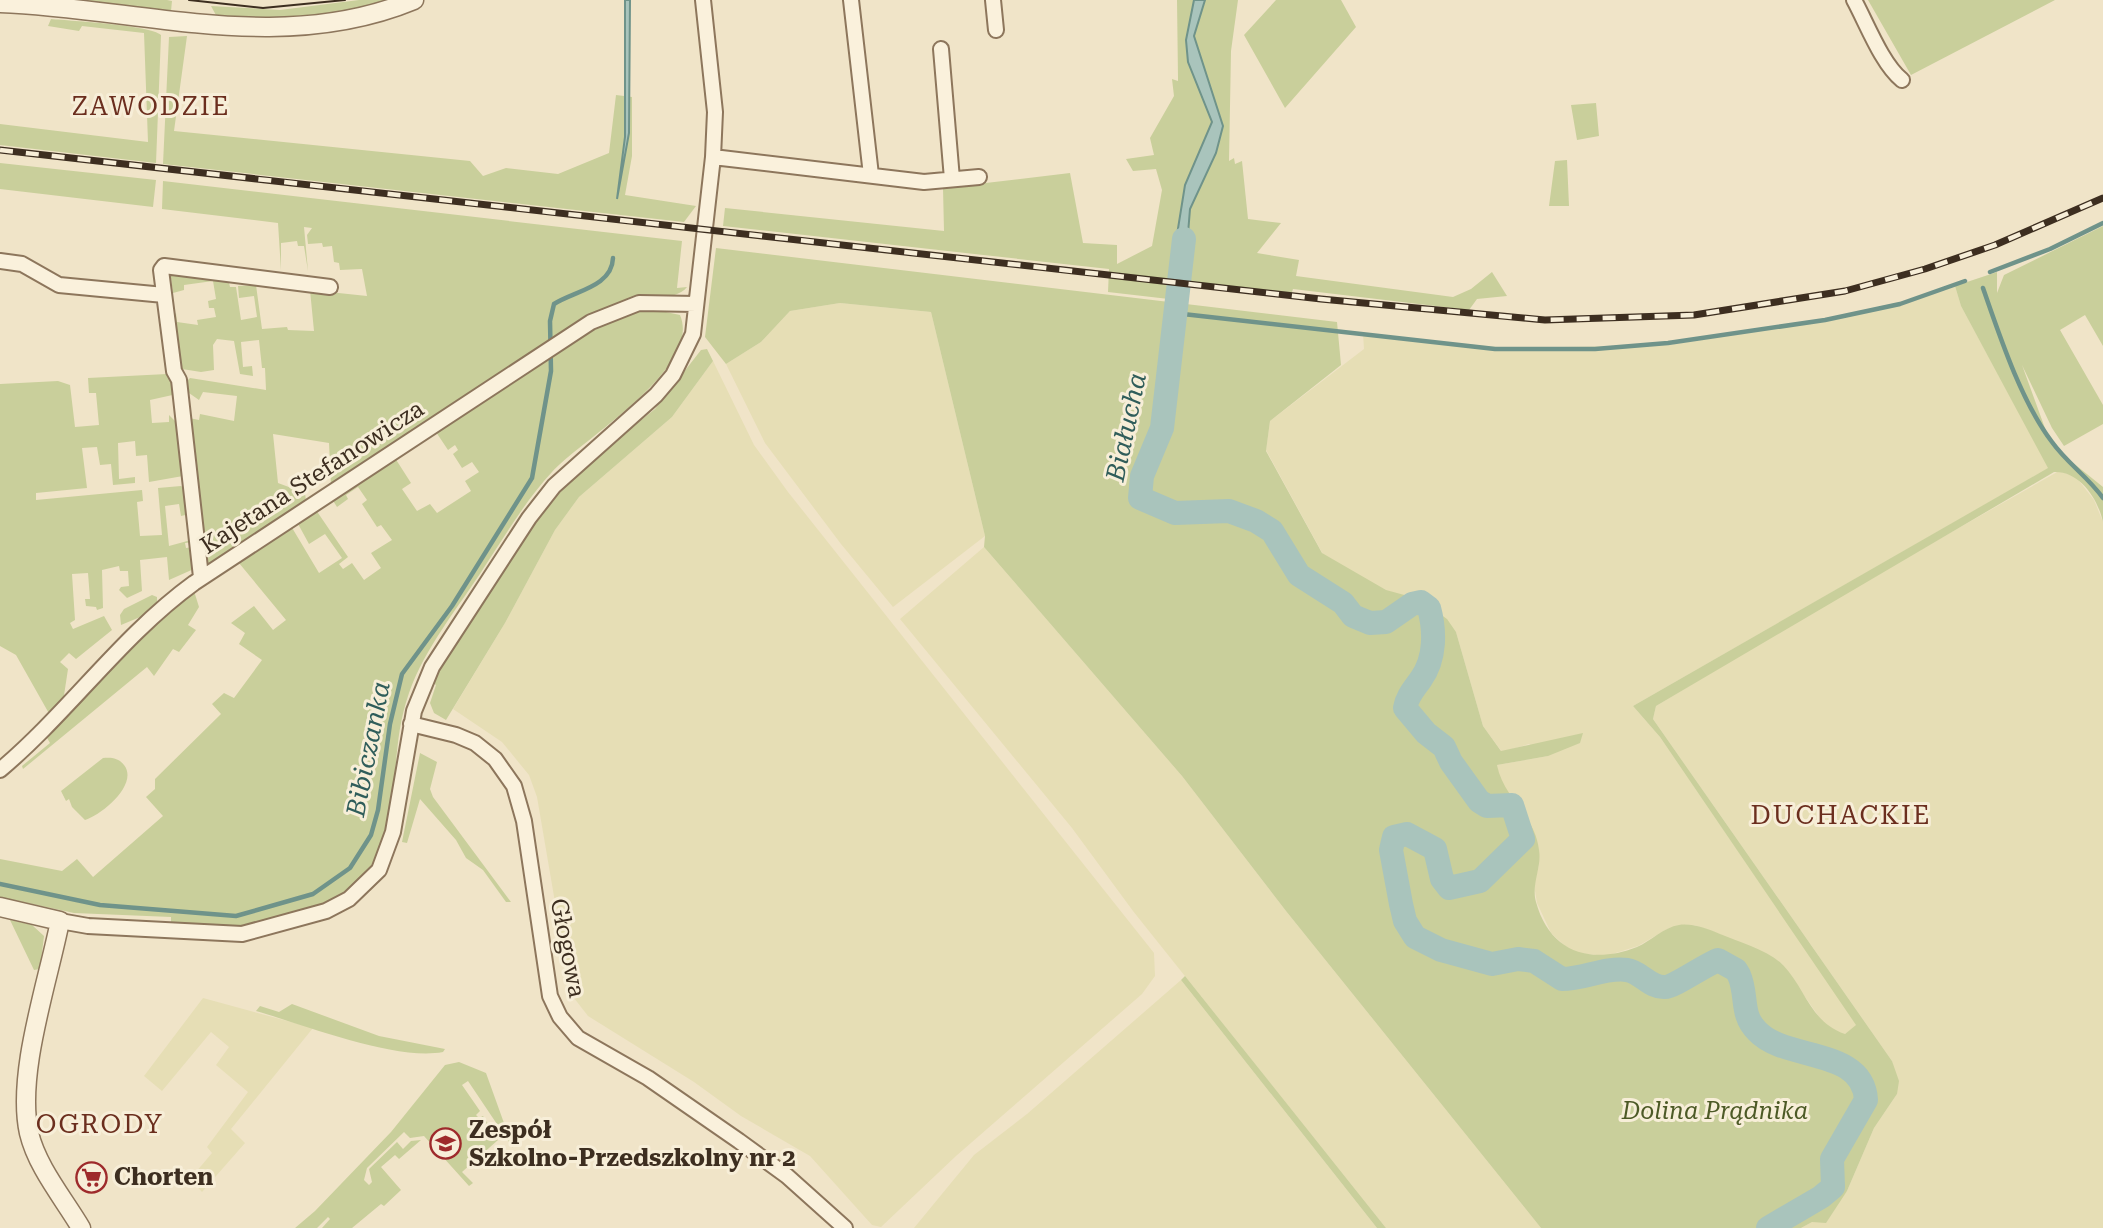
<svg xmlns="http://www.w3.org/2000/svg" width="2103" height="1228" viewBox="0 0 2103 1228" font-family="'Roboto Serif',serif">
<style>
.farmland{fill:#e6deb5}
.green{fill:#c9cf9b}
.water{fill:#a9c4bc;stroke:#6f938a;stroke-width:2}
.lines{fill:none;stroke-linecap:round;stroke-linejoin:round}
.stream{stroke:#6f938a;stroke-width:4.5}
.river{stroke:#a9c4bc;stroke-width:24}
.minor-casing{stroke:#8d765c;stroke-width:18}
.tertiary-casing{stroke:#8d765c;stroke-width:21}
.minor{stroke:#faf1dc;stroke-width:14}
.tertiary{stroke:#faf1dc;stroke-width:18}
.tram{stroke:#3d2e20;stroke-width:2}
.rail-casing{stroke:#3d2e20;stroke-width:7}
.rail{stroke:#f7eed8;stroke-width:4.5;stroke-dasharray:13;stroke-linecap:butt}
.labels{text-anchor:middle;stroke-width:6;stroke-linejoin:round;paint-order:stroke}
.street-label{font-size:24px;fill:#3d2e20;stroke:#f7eed8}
.park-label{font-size:24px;font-style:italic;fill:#4d5a26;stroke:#f7eed8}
.poi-label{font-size:24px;font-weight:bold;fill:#3d2e20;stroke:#f7eed8;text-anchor:start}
.neighbourhood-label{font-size:26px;letter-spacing:2px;fill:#6b2e1e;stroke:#f7eed8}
.water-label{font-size:26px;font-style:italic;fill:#2f5d5a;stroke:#f7eed8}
</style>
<rect width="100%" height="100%" fill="#f0e4c8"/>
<path class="farmland" d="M1955 286 1961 306 2049 468 1633 706 1660 737 1857 1025 1836 1041 1782 964 1717 933 1694 925 1669 928 1638 946 1606 956 1578 953 1565 946 1551 933 1537 903 1534 885 1539 865 1523 811 1501 785 1497 765 1548 756 1529 744 1502 752 1483 726 1456 632 1361 587 1325 558 1266 450 1270 421 1364 349 1363 334 1508 348 1668 345 1787 327 1900 302Z
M840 303 931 312 985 536 893 607 841 544 765 443 726 364 761 342 790 311Z
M713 361 754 445 788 492 1154 953 1155 976 1142 994 956 1156 881 1227 872 1225 810 1156 741 1116 694 1082 588 1016 574 998 569 984 537 797 529 775 502 742 453 709 505 623 555 530 579 497 672 417Z
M2059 471 2076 477 2094 500 2103 522V1228H1801L1831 1211 1847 1191 1874 1128 1897 1094 1892 1061 1653 719 1656 706 1855 587Z
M984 547 1182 776 1286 911 1541 1228H1386L1133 911 1072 828 900 619Z
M1181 980 1377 1228H914L974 1155 1027 1114Z
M203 998 313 1028 231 1129 245 1143 202 1192 190 1179 212 1153 207 1147 248 1092 216 1065 229 1047 211 1032 162 1091 144 1076Z"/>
<path class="green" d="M33 0H167L172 1 171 11Z
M359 0H395L302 20 217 17 211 6 280 10Z
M1177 0H1238L1231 51 1229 161 1234 158 1235 164 1242 161 1248 219 1281 223 1257 253 1299 260 1296 276 1453 297 1471 289 1492 272 1507 296 1477 299 1469 310 1293 289 1290 298 1190 287 1186 301 1108 292 1109 269 723 226 725 208 944 231 943 188 1070 173 1083 243 1117 245V264L1152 246 1162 190 1156 169 1133 171 1126 159 1154 155 1150 138 1174 96 1172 79 1178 81V78Z
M1276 0H1341L1356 27 1285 108 1244 35Z
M1868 0H2055L1911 75Z
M51 19C71 21 150 25 161 35L156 163 0 145V124L148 142 144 33 82 26 79 31 48 26Z
M187 36 174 131 470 161 483 176 506 168 558 174 609 153 616 95 632 97V156L625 195 696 206 684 222 163 164 169 37Z
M1596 103 1599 136 1577 140 1571 105Z
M1567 160 1569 206H1549L1555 161Z
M0 163 156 180 153 207 0 189Z
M163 181 682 241 677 288 687 287C676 302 626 301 605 308L331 485 329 443 273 434 278 483 305 493 306 501 211 565 203 560 189 418 199 420 200 414 234 421 237 396 203 392 199 400 189 393 187 381 190 378 266 390 265 368H262L259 340 241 342 243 367 252 366 253 376 240 374 234 341 217 339 213 345 214 370 201 372 182 369 174 315 176 313 177 322 198 325 197 320 216 317 214 308H209L208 301 216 299 213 281 184 285V290L173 293 170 271 228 278 230 287H236L241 320 257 317 254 296 239 298 238 286 256 285 262 329 287 327 288 330 314 331 310 290 367 296 362 269 340 270 339 263 334 262 332 246 323 247 322 243 308 244 307 235 312 228 304 227 308 271 304 246H298L297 241 281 243V270L278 223 162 209Z
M2103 226V346L2085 315 2060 330 2103 405V424L2064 446 2052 428 2022 365 2046 431 2062 454 2103 487V522C2098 499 2080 471 2054 472L1656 706 1653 719 1892 1061 1899 1081 1897 1094 1874 1128 1847 1191 1826 1223 1812 1222 1801 1228H1541L1286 911 1182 776 984 547 985 536 931 312 840 303 790 311 761 342 726 364 705 337 716 248 1337 322 1341 365 1270 421 1266 451 1322 553 1386 590 1419 599 1447 619 1456 632 1483 726 1501 751 1583 733 1580 743 1548 756 1497 765C1504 800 1535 814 1539 850 1542 868 1531 884 1536 902 1550 953 1591 965 1637 947 1651 941 1664 927 1679 925 1692 923 1708 929 1720 934 1739 942 1768 950 1783 965 1806 989 1810 1022 1845 1034L1856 1025 1660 737 1633 706 2048 468 1961 306 1955 286 1997 272V293L2004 275Z
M666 307V312L680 315C703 368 581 440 552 472 526 500 506 534 485 566 459 607 425 647 409 693 392 742 399 780 387 829 374 885 337 902 286 916 271 920 255 925 239 926 217 928 193 924 171 923V917L74 913 0 897V859L62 871 77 859 93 877 163 816 146 797 155 789V779L221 714 212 704 224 693 234 698 262 660 239 644 245 633 231 623 254 606 273 630 286 620 239 563 205 585V582L291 526 319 573 342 558 325 534 309 544 297 522 316 510 348 557 339 564 343 569 352 563 364 580 381 568 371 553 392 540 381 525 377 527 362 504 367 500 358 487 346 495 348 499 337 507 332 499 395 458 411 483 402 489 417 511 430 504 437 513 471 491 465 481 479 472 472 462 462 468 453 454 458 450 455 445 448 450 434 429 545 355 627 309Z
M707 349 713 361 672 417 579 497 555 530 505 623 446 720 434 713 430 703 436 685 432 682 449 651 545 508 592 459 655 409 701 350Z
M167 374 175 381 177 394 150 400 152 423 169 422V415L178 424 185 472 183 476 149 482 147 455 136 456 135 441 118 443 119 479 135 477V483L113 485 111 464 100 465 97 447 82 448 87 488 36 493V500L142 490 143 501 137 502 140 536 162 535 158 488 181 486 187 491 190 514 181 516 179 504 165 506 169 546 191 540 193 542 185 543 186 548 193 547 196 568 169 580 167 557 140 560 142 591 127 598 119 590 121 587 129 586 128 571H120L119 566 102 570 103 608 97 610 96 607 86 606 85 599H90L88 573 72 574 75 620 70 623 73 629 104 616 112 630 76 659 69 653 60 662 68 669 63 702 51 717 16 655 0 646V384L58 381 70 385 75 427 99 425 96 393H89L88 378Z
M194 591 199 607 188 625 196 630 179 652 173 649 154 676 147 667 23 769 22 766 50 743 46 736 157 616Z
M152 595 157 597V605L145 615 121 625 120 615 124 609Z
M420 753 437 762 430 789 433 797 511 902H506L483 870 466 858 456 840 420 799 407 843 402 842Z
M103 758C111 757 119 758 124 765 139 784 102 815 85 820L72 807 69 799 66 801 61 791Z
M10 920 32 925 44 936 40 969 34 970Z
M1185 976 1386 1228H1377L1181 980Z
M292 1004 379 1036 445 1049 443 1052C395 1061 305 1025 256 1011L260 1006 279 1012Z
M459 1062 486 1073 513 1148 468 1081 462 1085 480 1111 476 1115 479 1118 483 1116 498 1140 462 1172 473 1183 469 1186 424 1136 410 1138 404 1132 367 1168 364 1180 369 1185 372 1182 369 1169 397 1142 403 1149 411 1141 421 1140 399 1159 395 1155 381 1167 401 1190 384 1206 381 1204 352 1228H322L330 1219 328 1217 317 1228H295L315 1211 391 1132 445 1065Z"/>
<path class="water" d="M625 0H630L629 133 617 199 625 137Z
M1194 0H1205L1194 36 1223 126 1216 153 1190 209 1185 271 1171 272 1185 185 1212 122 1188 62 1186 40Z"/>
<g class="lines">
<path class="stream" d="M1990 272 2050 249 2103 223
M1983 288C2000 337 2021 401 2052 442 2067 463 2088 477 2103 498
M1174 313 1495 349H1595L1668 343 1825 320 1900 304 1965 281
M0 884 100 905 236 916 313 894 350 868 371 835 378 810 390 724 402 674 452 606 532 478 551 371 550 321 554 304C574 291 612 287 613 258"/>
<path class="river" d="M1184 239 1162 428 1142 476 1140 498 1175 513 1229 511 1256 521 1272 531 1299 575 1343 603 1353 616 1370 623 1386 622 1412 604 1421 602 1429 608C1435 630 1436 658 1421 679 1415 688 1407 696 1405 708L1426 733 1444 747 1451 762 1479 801 1487 806 1512 805 1523 839 1480 881 1449 888 1442 879 1435 849 1407 834 1394 837 1391 850 1401 904 1405 921 1415 937 1441 950 1492 964 1518 959 1534 961 1562 979C1584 979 1605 967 1627 970 1641 972 1650 988 1665 987 1674 987 1705 965 1718 960L1736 970 1739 975C1748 996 1740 1014 1757 1031 1786 1062 1863 1047 1866 1100L1832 1159 1833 1187 1821 1197 1768 1228"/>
<defs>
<path id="minor" d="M851 0 871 175
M993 0 996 30
M1854 0C1867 24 1882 64 1902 80
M941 49 952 179
M713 157 924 182 979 177
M0 261 22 264 59 285 164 295
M201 577 179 380 174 371 161 270 164 266 330 287
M411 724 456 735 475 743 495 759 514 786 524 821 550 996 560 1017 578 1038 648 1078 739 1141 787 1176 845 1228
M0 770C69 712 121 636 194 583L591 322 639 303 696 304
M60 921 88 926 242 934 326 911 349 899 379 870 393 832 414 711 432 667 529 518 554 486 656 395 673 375 693 334 713 157 715 112 703 0"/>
<path id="tertiary" d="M0 3C139 8 279 56 414 0
M0 907 60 921C48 982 16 1074 29 1133 37 1167 64 1199 81 1228"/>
</defs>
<use href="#minor" class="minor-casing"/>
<use href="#tertiary" class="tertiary-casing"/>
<use href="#minor" class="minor"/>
<use href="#tertiary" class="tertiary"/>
<path class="tram" d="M189 0 263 8 345 0"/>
<defs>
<path id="rail" d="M0 150 1321 299 1545 320 1694 315 1845 291 1925 269 1995 245 2103 198"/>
</defs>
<use href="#rail" class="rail-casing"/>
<use href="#rail" class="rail"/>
</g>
<defs>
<symbol id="school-ring" viewBox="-11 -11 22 22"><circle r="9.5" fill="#f7eed8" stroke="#9e2a2b" stroke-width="1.5"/><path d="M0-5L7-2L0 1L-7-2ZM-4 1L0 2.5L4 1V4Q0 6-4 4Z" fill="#9e2a2b"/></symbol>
<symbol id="supermarket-ring" viewBox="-11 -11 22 22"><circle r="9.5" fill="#f7eed8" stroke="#9e2a2b" stroke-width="1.5"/><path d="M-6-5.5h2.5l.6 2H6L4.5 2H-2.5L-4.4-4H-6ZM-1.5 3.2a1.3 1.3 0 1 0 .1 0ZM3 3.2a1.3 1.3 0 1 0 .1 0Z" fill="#9e2a2b"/></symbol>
</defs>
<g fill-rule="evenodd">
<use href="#school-ring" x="428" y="1126" width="35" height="35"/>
<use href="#supermarket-ring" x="74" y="1160" width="35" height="35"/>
</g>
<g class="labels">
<g class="street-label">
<text transform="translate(312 477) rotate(-33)" y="8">Kajetana Stefanowicza</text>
<text transform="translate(568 948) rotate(79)" y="8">Głogowa</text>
</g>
<g class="park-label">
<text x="1715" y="1119">Dolina Prądnika</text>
</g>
<g class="poi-label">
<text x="469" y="1138">Zespół<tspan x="469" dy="28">Szkolno-Przedszkolny nr 2</tspan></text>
<text x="114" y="1185">Chorten</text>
</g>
<g class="neighbourhood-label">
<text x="151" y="115">ZAWODZIE</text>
<text x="1841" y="824">DUCHACKIE</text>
<text x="100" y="1133">OGRODY</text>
</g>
<g class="water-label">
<text transform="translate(1126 427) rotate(-78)" y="9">Białucha</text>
<text transform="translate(368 749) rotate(-79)" y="9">Bibiczanka</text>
</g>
</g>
</svg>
